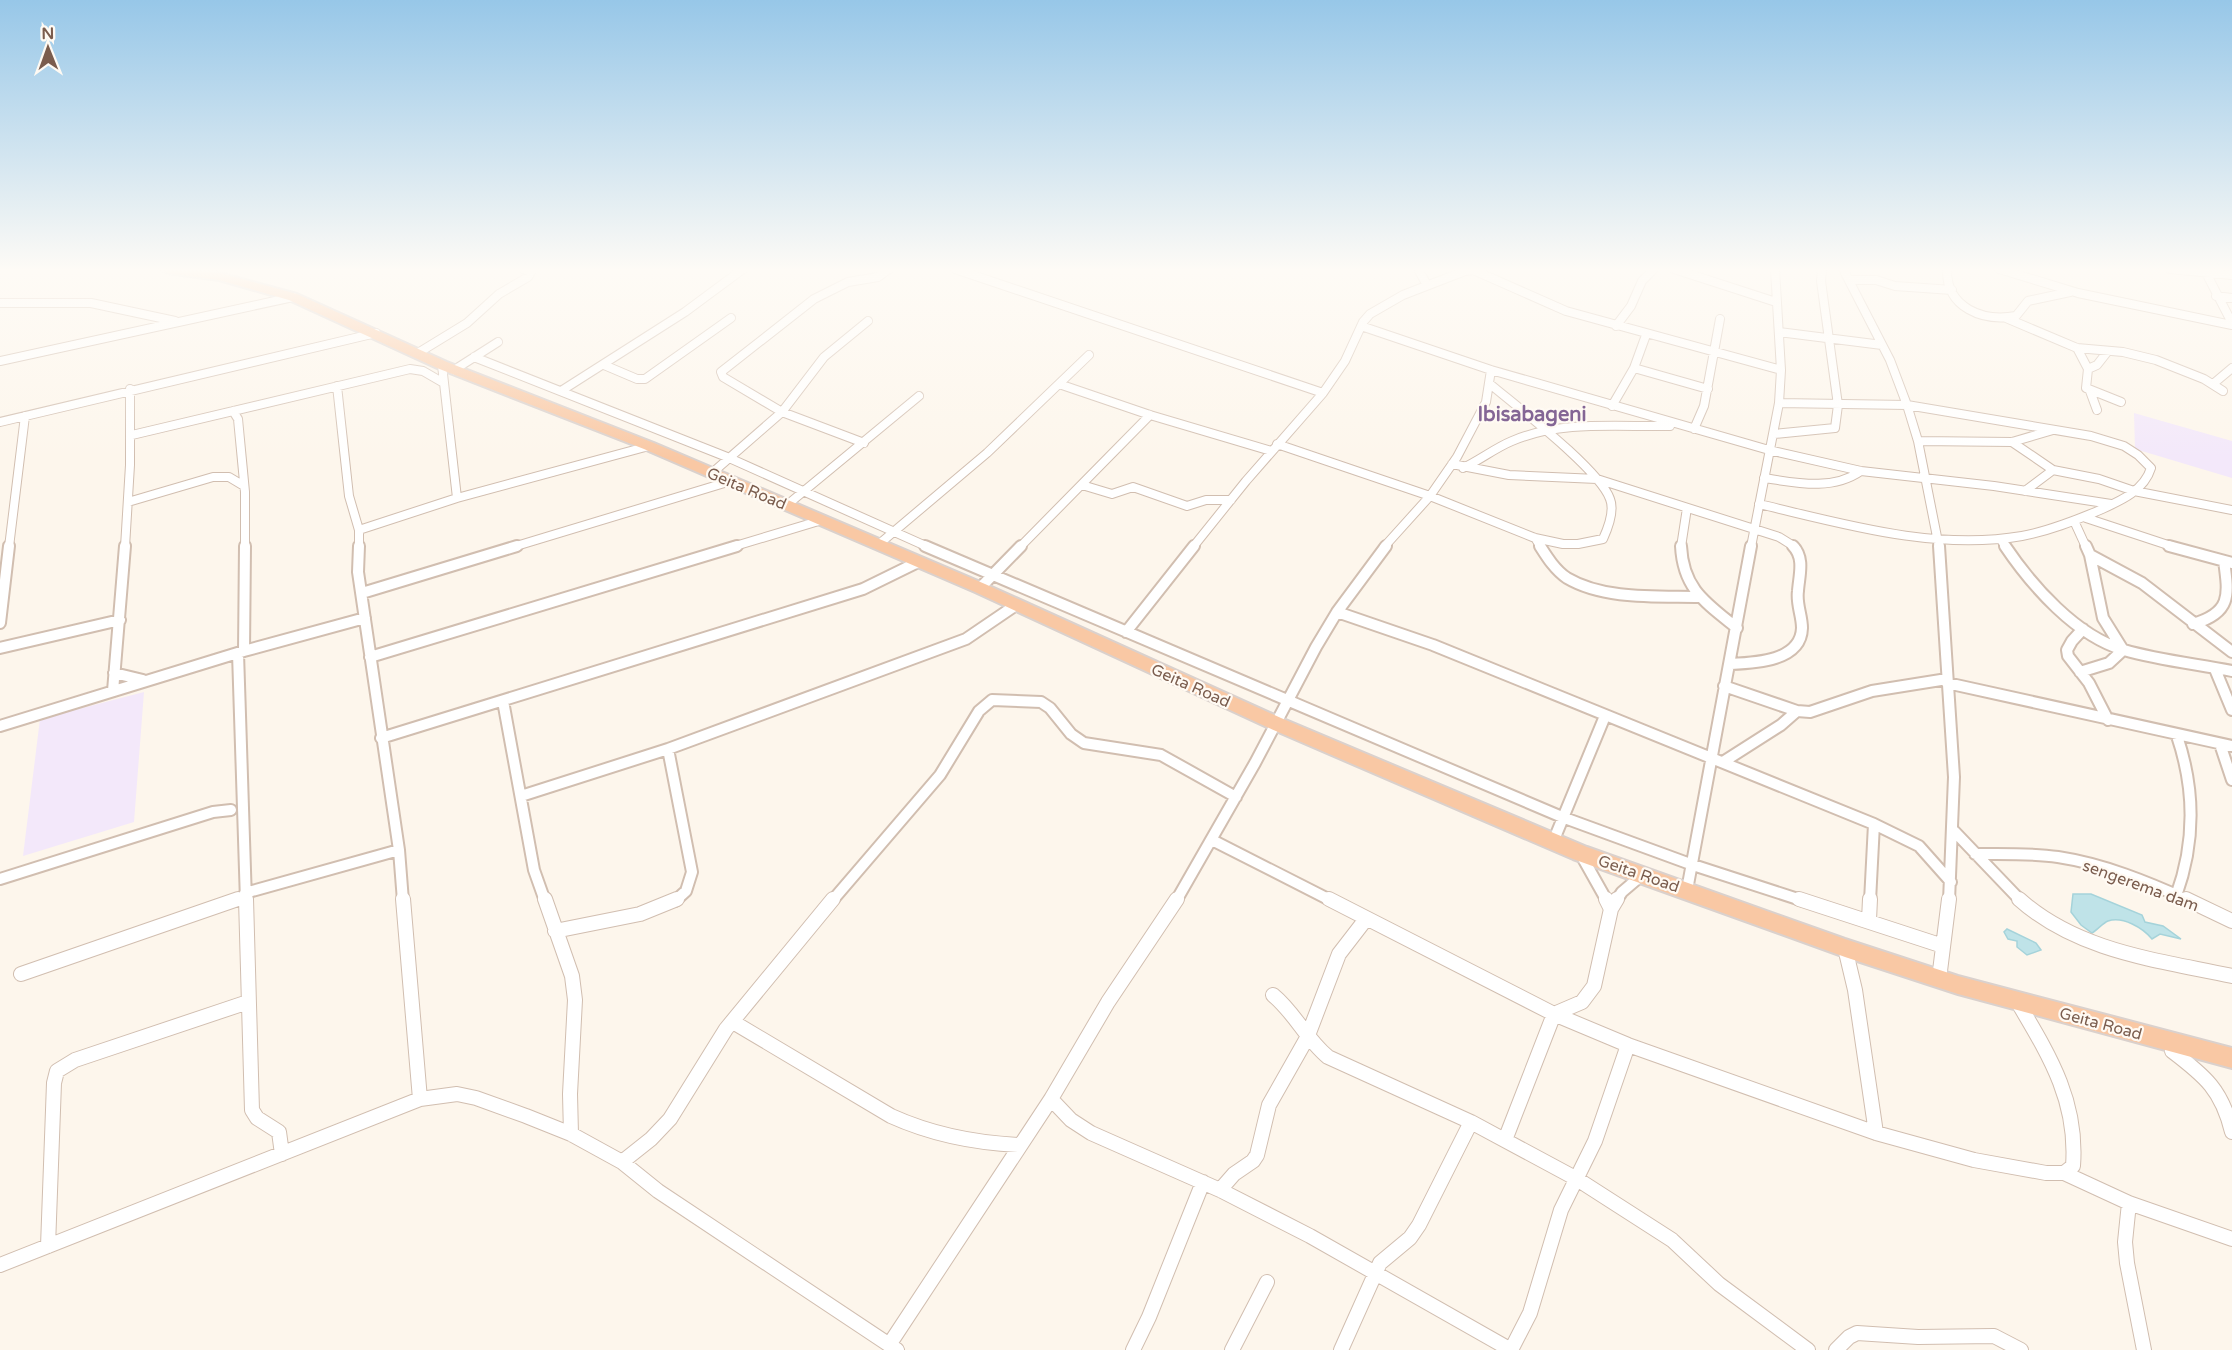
<svg xmlns="http://www.w3.org/2000/svg" width="2232" height="1350" viewBox="0 0 2232 1350" font-family="'Varela Round',sans-serif">
<style>
.education{fill:#f3e8fa}
.water{fill:#bfe3e8;stroke:#a5d3da;stroke-width:1.5}
.lines{fill:none;stroke-linecap:round;stroke-linejoin:round}
.minor-far2-casing{stroke:#d1beb0;stroke-width:10}
.minor-far1-casing{stroke:#d1beb0;stroke-width:14}
.minor-casing{stroke:#d1beb0;stroke-width:16}
.trunk-casing{stroke:#dad1cd;stroke-width:4}
.minor-far2{stroke:#fff;stroke-width:8}
.minor-far1{stroke:#fff;stroke-width:10}
.minor{stroke:#fff;stroke-width:14}
.trunk{fill:#f9c8a4;fill-rule:evenodd}
.labels{text-anchor:middle;stroke-width:4.5;stroke-linejoin:round;paint-order:stroke}
.street-label{font-size:16px;fill:#7a5c4d;stroke:#fffaf3}
.quarter-label{font-size:20px;font-weight:bold;fill:#846695;stroke:#fffaf3}
</style>
<rect width="100%" height="100%" fill="#fdf6ec"/>
<path class="education" d="M2134 413 2232 441V478L2135 449Z
M144 692 134 822 23 856 40 719Z"/>
<path class="water" d="M2073 894H2091L2142 915 2145 922 2163 926 2181 939 2160 934 2152 939C2143 928 2123 916 2108 921 2103 923 2097 930 2092 933L2081 925 2071 912Z
M2007 929 2036 943 2041 950 2027 955 2017 947V941L2008 939 2004 932Z"/>
<g class="lines">
<defs>
<path id="minor-far2" d="M955 269 1323 393
M1418 269 1427 285
M1471 269 1566 311 1781 370
M1674 269 1776 302
M1843 269 1890 360 1907 405 1918 441 1939 547
M1947 269C1946 308 1983 322 2016 316L2028 301 2070 292
M1999 269 2078 293 2232 325
M2170 269 2232 275
M2204 269 2232 323
M1849 280H1876L1895 286 1952 290
M2216 296 2232 298
M0 303H91L175 321
M2006 318 2077 348 2123 352 2156 360 2204 379 2223 391
M1361 326 1491 370 1769 450 1861 471 1994 486 2111 504
M1616 326 1631 306 1642 281 1654 269
M1779 332 1882 345
M2077 348 2088 369 2086 388 2121 402
M418 353 467 323 499 294 528 277 531 272 523 269
M474 357 727 457 928 547
M0 361 293 297
M442 365 457 498
M604 365 637 379H645L731 318
M1634 368 1708 389
M2088 369 2097 365 2108 351
M454 370 498 342
M1059 384 1150 415 1271 451
M2213 384 2232 368
M337 386 349 496 359 530V547
M561 391 685 312 743 269
M2090 391 2097 410
M1612 406 1634 368 1646 335
M233 411 238 419 245 492V547
M0 422 376 333
M1694 429 1704 406 1720 319
M1774 434 1835 428 1838 405 1821 281 1822 269
M132 435 410 369 423 371 442 382
M1918 441 2012 442 2053 430
M2012 442 2053 470 2099 479 2134 491 2232 510
M864 443 782 412 723 377 721 372 814 299 848 282 878 277 889 269
M1277 444 1430 496 1535 538 1563 544H1578L1603 539C1608 528 1615 511 1610 499 1600 470 1516 406 1490 384
M1452 464 1509 475 1597 479 1779 537 1795 547
M1463 468C1480 460 1495 448 1512 441 1561 420 1618 427 1670 426
M712 473 782 412 824 357 868 321
M1764 478C1797 483 1832 491 1861 471
M1082 485 1112 494 1133 487 1187 506 1206 500H1231
M2025 491 2053 470
M128 502 213 477H229L244 486
M1759 504C1844 524 1934 551 2022 536 2049 531 2074 521 2100 510 2120 501 2144 491 2151 468L2138 455 2124 446 2091 436 1907 405 1779 403
M787 505 919 396
M2086 518 2174 547
M2075 523 2086 547
M359 530 457 498 649 446
M1535 538 1541 547
M2001 540 2006 547
M878 545 987 453 1089 355
M9 547 25 416
M125 547 130 465V389
M513 547 731 481
M732 547 822 520
M1020 547 1150 415
M1193 547 1246 481 1323 393 1345 361 1363 322 1370 314 1403 295 1465 271 1483 269
M1384 547 1430 496 1457 457 1486 402 1491 370
M1681 547 1687 508
M1751 547 1779 403 1781 370 1775 269"/>
<path id="minor-far1" d="M359 546 358 572 399 850 403 901
M925 546 1562 817 1693 865 1804 901
M1540 546C1547 557 1555 570 1567 578 1604 600 1657 596 1699 597
M1681 546C1683 589 1706 603 1737 628
M1939 546 1954 777 1949 901
M2005 546C2032 586 2076 636 2124 650 2158 660 2196 664 2232 671
M2169 546 2232 563
M2090 555 2142 583 2232 652
M980 588 1021 546
M362 593 517 546
M1337 612 1433 645 1874 824 1919 846 1951 882
M0 623 9 546
M2193 624C2231 613 2229 596 2224 561
M2083 629 2072 641 2067 650 2068 656 2089 683 2108 720
M1126 632 1194 546
M0 648 120 620
M244 651 245 546
M238 653 246 901
M370 657 737 546
M1729 664C1753 663 1801 662 1802 628 1802 615 1796 604 1798 591 1799 576 1805 558 1793 546
M2215 669 2232 710
M2080 672 2109 663 2123 650 2103 618 2090 555 2086 546
M114 673 143 680
M1947 683 2232 746
M1724 686 1797 711 1810 712 1872 691 1947 679
M113 691 125 546
M503 701 534 870 545 901
M0 726 244 651 365 618
M381 738 863 589 918 562
M2220 744 2232 780
M668 749 692 872 686 891 675 901
M1723 762 1781 725 1797 711
M521 796 668 749 966 639 1016 605
M1954 831 2021 901
M1212 840 1332 901
M1553 842 1605 716
M1580 853 1607 901
M1975 854C2003 854 2031 853 2058 857 2104 864 2148 882 2190 901
M0 879 213 812 231 810
M1687 890 1751 546
M245 893 399 850
M2176 896C2195 844 2195 789 2177 736
M234 901 245 897
M832 901 940 775 979 711 992 700 1041 702 1050 708 1071 734 1084 743 1161 755 1236 797
M1176 901 1255 763 1316 647 1337 612 1386 546
M1616 901 1622 892 1642 875
M1870 901 1874 824"/>
<path id="minor" d="M246 899 252 1110 257 1118 279 1132 282 1154
M403 899 420 1099
M545 899 572 976 575 1000 570 1094 571 1134
M1329 899 1554 1014 1628 1045 1876 1133 1974 1160 2046 1173H2064L2073 1166C2078 1101 2049 1055 2017 1001
M1606 899 1611 909
M1799 899 1943 946
M2019 899C2078 952 2158 960 2232 976
M2186 899 2232 921
M1869 920 1870 899
M555 931 640 914 677 899
M1845 948 1855 990 1876 1133
M21 974 238 899
M1939 979 1949 899
M1273 995C1295 1013 1306 1039 1328 1057L1471 1122 1577 1179 1672 1240 1719 1284 1808 1350
M733 1022 891 1116C933 1135 974 1143 1020 1145
M2172 1051C2205 1076 2222 1090 2232 1132
M1051 1099 1071 1120 1091 1133 1220 1190 1310 1236 1511 1350
M1505 1140 1554 1014 1582 1002 1594 986 1611 909 1617 899
M622 1162 651 1139 670 1119 726 1029 833 899
M2064 1173 2129 1203 2232 1239
M1220 1190 1234 1174 1253 1161 1257 1155 1269 1105 1307 1038 1339 954 1366 919
M2129 1203 2125 1242 2127 1263 2144 1350
M48 1246 54 1083 57 1071 75 1060 248 1002
M0 1265 420 1099 457 1094 476 1098 526 1116 571 1134 622 1162 658 1191 897 1350
M889 1345 1051 1099 1108 1002 1177 899
M1133 1350 1149 1317 1203 1182
M1232 1350 1267 1282
M1341 1350 1380 1263 1410 1238 1419 1225 1471 1122
M1511 1350 1530 1313 1561 1210 1595 1141 1628 1045
M1836 1350 1849 1337 1857 1333 1918 1337 1994 1336 2021 1350"/>
<path id="trunk" d="M161 269H188L220 273 297 294 447 362 654 443 985 584 1281 718 1587 847 1845 939 1958 976 2232 1048V1068L1958 994 1845 957 1573 859 1269 728 975 592 644 449 437 368 289 300 219 280 167 273Z"/>
</defs>
<use href="#minor-far2" class="minor-far2-casing"/>
<use href="#minor-far1" class="minor-far1-casing"/>
<use href="#minor" class="minor-casing"/>
<use href="#trunk" class="trunk-casing"/>
<use href="#minor-far2" class="minor-far2"/>
<use href="#minor-far1" class="minor-far1"/>
<use href="#minor" class="minor"/>
<use href="#trunk" class="trunk"/>
</g>
<linearGradient id="sky" x2="0" y2="1"><stop stop-color="#97c7e8"/><stop offset="0.59" stop-color="#fefbf6"/><stop offset="1" stop-color="#fefbf6" stop-opacity="0"/></linearGradient>
<rect width="2232" height="458" fill="url(#sky)"/>
<g class="labels">
<g class="street-label">
<text transform="translate(747 488) rotate(23)" y="6">Geita Road</text>
<text transform="translate(1191 685) rotate(24)" y="6">Geita Road</text>
<text transform="translate(1639 873) rotate(19)" y="6">Geita Road</text>
<text transform="translate(2141 885) rotate(20)" y="6">sengerema dam</text>
<text transform="translate(2101 1023) rotate(15)" y="6">Geita Road</text>
</g>
<g class="quarter-label">
<text x="1532" y="421">Ibisabageni</text>
</g>
</g>
<g transform="translate(48 48) rotate(359)" stroke="#fffaf3" stroke-width="4.5" paint-order="stroke">
<path d="M0-4.5L10 22L0 15L-10 22Z" fill="#7a5c4d"/>
<text y="-9" font-size="16" font-weight="bold" text-anchor="middle" fill="#7a5c4d">N</text>
</g>
</svg>
